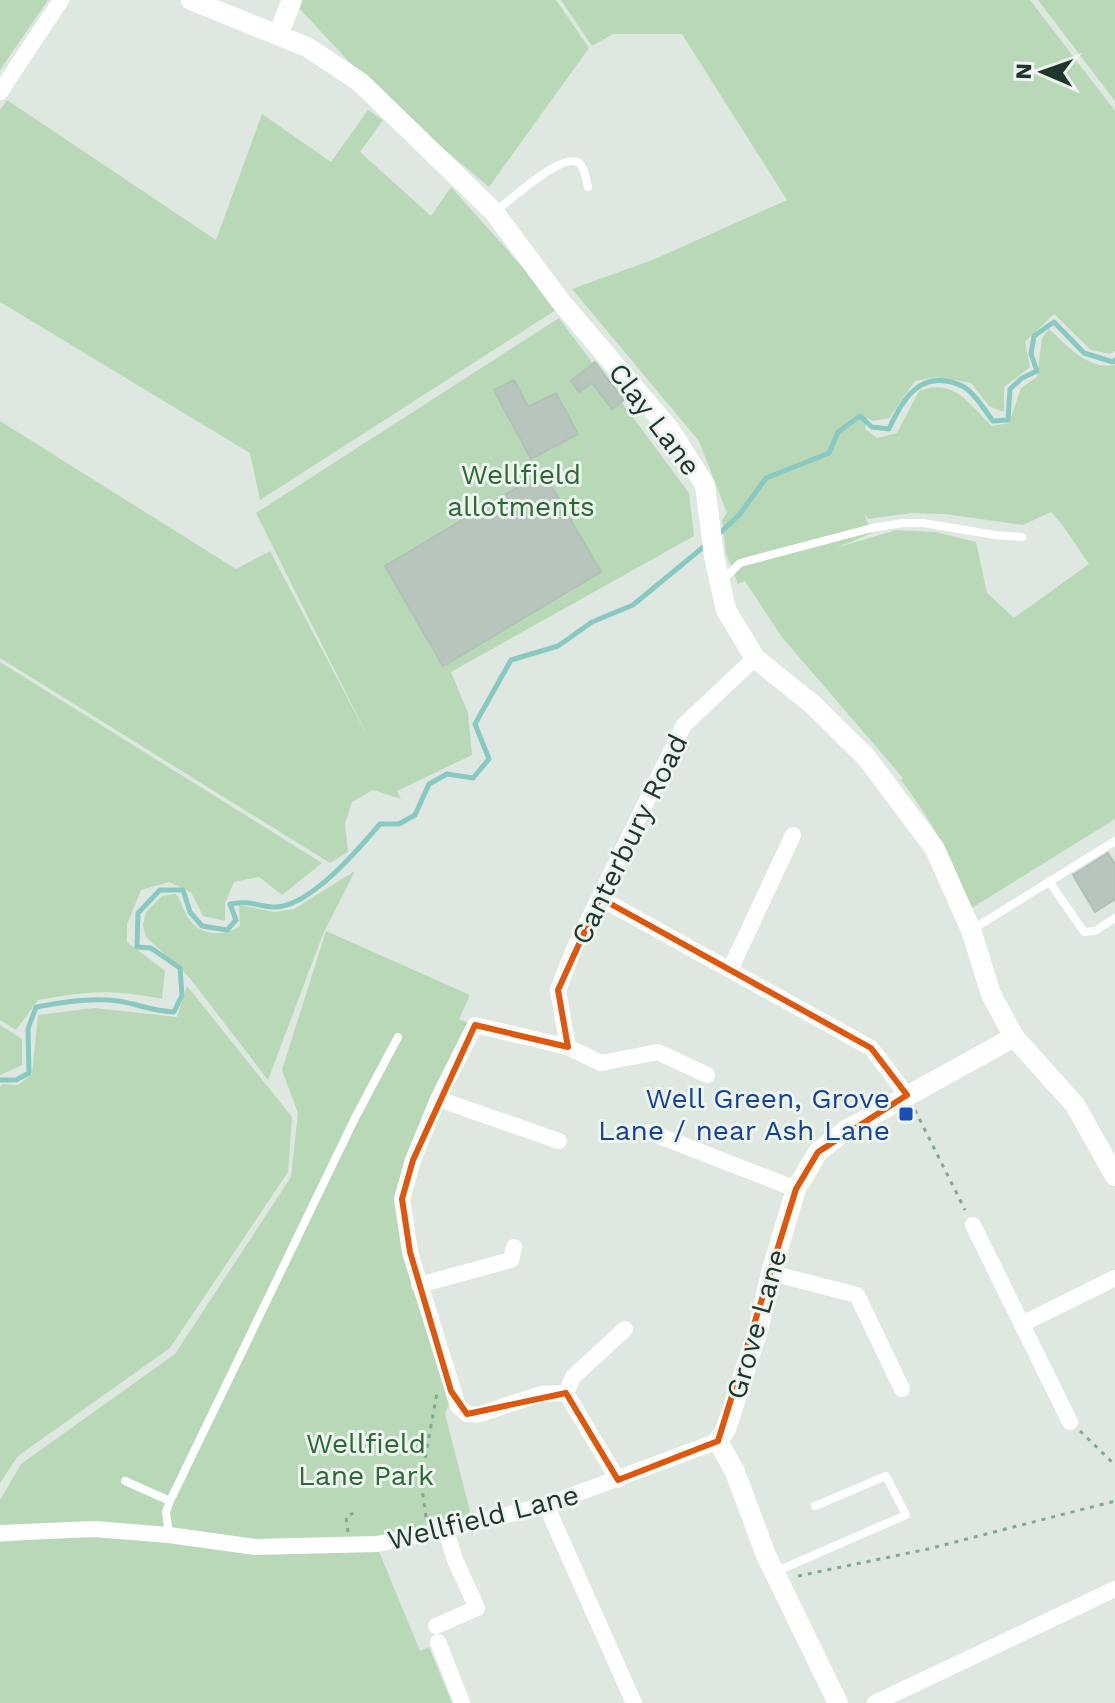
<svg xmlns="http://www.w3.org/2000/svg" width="1115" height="1703" viewBox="0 0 1115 1703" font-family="'Work Sans',sans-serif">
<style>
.green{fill:#b8d8b8;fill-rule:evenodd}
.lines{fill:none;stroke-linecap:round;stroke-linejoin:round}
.stream{stroke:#8ac9c2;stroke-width:5}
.building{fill:#b7c5bc;stroke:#b1c1b6;stroke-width:2}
.path{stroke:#81a992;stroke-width:3;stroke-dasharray:4 6;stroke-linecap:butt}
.service{stroke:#fff;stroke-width:8}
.minor{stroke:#fff;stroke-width:16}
.tertiary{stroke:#fff;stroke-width:20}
.marked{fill:none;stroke:#de570e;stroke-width:6;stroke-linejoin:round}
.transit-dot{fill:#1a4fb4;stroke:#eef5f0;stroke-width:3}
.labels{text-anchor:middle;stroke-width:6;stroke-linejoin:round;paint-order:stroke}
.street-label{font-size:28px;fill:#21362b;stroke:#eef5f0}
.park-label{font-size:28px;fill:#2f6936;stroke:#eef5f0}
.transit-label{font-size:28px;fill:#164399;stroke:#eef5f0;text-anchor:end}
</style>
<rect width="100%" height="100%" fill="#dee8e1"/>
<path class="green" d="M0 0H48L0 70Z
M300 0H556L589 48 489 187 381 96 298 7Z
M561 0H1030L1115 111V351L1110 354 1091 350 1054 314 1025 342 1030 367 1004 387V412L989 406 971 383 937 377 915 381 889 418 873 421 867 418 865 429 877 438 897 433 919 391C954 377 969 404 992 426L1009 423 1021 388 1037 377 1042 338 1049 329C1068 346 1087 370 1115 365V819L970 909C955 861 931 820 901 780L903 778 781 636 745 581 738 584 726 553 722 520 727 513 699 441 572 289 655 259 787 200 682 34H613L592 46ZM1051 512 1061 523 1089 564 1014 618 987 593 976 542 935 532 896 530 836 548 872 533 864 514 868 519 911 513 945 514 1023 525Z
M1038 0H1115V101Z
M7 100 216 240 262 114 331 162 368 110 383 120 360 152 431 216 451 187 559 308 260 500 250 453 0 302V110Z
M559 318 689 493 694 536 451 672 468 713 472 755 397 791 401 799 373 790 352 802 345 824 348 852 330 863 0 658V421L236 569 270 551 369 739 256 513Z
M0 662 322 863 282 895 259 877 234 882 225 903V921L203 916 191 892 169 882 141 890 127 924V942L165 971 162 999C111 989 88 991 38 1000L16 1030 0 1020Z
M355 871 323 934 268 1080 189 977 146 937 143 925 146 912 162 896 176 894C182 903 185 916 192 923 204 937 227 935 240 926L239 905 275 912 294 909Z
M326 931 470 995 459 1019 475 1025 402 1199 450 1401 445 1414 473 1523 357 1545 169 1535 0 1533V1500L21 1464 175 1354 291 1177 298 1113 282 1070Z
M187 986 292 1117 288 1172 170 1348 18 1456 0 1483V1087L2 1084 18 1085 32 1074 38 1015 94 1008 177 1017Z
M0 1025 22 1039V1065L0 1075Z
M92 1536 378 1549 420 1651 429 1647 452 1703H0V1542Z"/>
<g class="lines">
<path class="stream" d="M718 535 740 514 766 478 829 453 838 432 860 416 872 427 889 429C904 395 924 367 964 387 975 393 985 411 993 421L1008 420 1010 389 1022 378 1037 371 1031 354 1034 336 1054 322 1084 353 1113 362 1115 360
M0 1080H16L29 1073 28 1029 36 1007C61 1002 92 997 118 1001 138 1004 152 1011 174 1012L182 995 180 968 151 948 137 947 138 913 160 890H183L190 912 202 926 227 930 236 920 230 904C252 900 255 906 273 907 309 909 359 848 380 824H399L415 815 429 784 447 774 473 778 489 759 475 724 511 660 558 646 592 622 633 605 707 544"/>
</g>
<path class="building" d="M595 362 624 400 612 409 592 383 579 392 571 381Z
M514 380 528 407 556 393 578 434 531 459 494 390Z
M543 472 601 572 443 666 385 566Z
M1108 853 1115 864V899L1095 912 1073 875Z"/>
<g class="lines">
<path class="path" d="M915 1110 965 1210
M1080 1431 1115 1465
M426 1517 421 1481 437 1393 440 1394
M348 1532 346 1517 353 1513
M798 1576 928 1549 1115 1501"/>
<path class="service" d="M495 212C510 200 563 151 579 163 585 168 586 179 588 187
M721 582 740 563 872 528 903 523H923L995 535 1022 537
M1049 881 1084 932 1095 931 1115 918
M973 929 1115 841
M125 1481 170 1501
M169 1534 166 1512 170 1501 355 1118 398 1037
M775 1572 906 1515 886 1476 815 1506"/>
<path class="minor" d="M0 92 61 0
M600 898 871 1048 907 1095
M730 970 793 835
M568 1047 558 990 574 949 684 725 755 658
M438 1099 559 1141
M649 1132 796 1189
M973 1225 1070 1422
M771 1273 857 1295 902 1389
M419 1285 511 1260 514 1247
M1024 1323 1115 1278
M566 1393 573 1377 625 1329
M618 1480 566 1393 541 1394 477 1415 467 1414 458 1406 410 1252 402 1199 413 1160 438 1099 475 1025 568 1047 601 1063 658 1052 707 1075
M546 1505 634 1703
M0 1533 94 1529 169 1535 255 1547 377 1544 446 1530 546 1505 718 1441
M436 1626 477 1608 455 1560 446 1530
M438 1642 462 1703
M875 1703 1115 1589"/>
<path class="tertiary" d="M191 0 307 47 360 82 494 212 561 302 670 430 705 485 714 556 726 610 755 658 812 704 866 757 935 849 971 930 991 994 1014 1037 1075 1105 1115 1176
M278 35 292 0
M838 1703 766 1555 735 1472 718 1441 726 1429 758 1330 771 1273 796 1189 818 1152 846 1130 1014 1037"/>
</g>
<path class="marked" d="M600 898 871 1048 907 1095 818 1152 796 1189 718 1441 618 1480 566 1393 467 1414 451 1391 410 1252 402 1199 413 1160 475 1025 568 1047 558 990Z"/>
<rect class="transit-dot" x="898" y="1106" width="16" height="16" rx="4"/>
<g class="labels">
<g class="street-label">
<text transform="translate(655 419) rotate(53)" y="10">Clay Lane</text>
<text transform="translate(629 839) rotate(-64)" y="10">Canterbury Road</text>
<text transform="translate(756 1324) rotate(-74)" y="10">Grove Lane</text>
<text transform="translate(483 1517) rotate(-14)" y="10">Wellfield Lane</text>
</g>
<g class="park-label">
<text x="521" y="484">Wellfield<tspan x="521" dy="32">allotments</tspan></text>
<text x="366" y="1453">Wellfield<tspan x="366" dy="32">Lane Park</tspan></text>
</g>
<g class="transit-label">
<text x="890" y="1108">Well Green, Grove<tspan x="890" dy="32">Lane / near Ash Lane</tspan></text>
</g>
</g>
<g transform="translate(1043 72) rotate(272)" stroke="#eef5f0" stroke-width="6" paint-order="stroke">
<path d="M0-6L14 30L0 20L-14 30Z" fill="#21362b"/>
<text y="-12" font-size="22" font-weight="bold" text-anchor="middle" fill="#21362b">N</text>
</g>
</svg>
